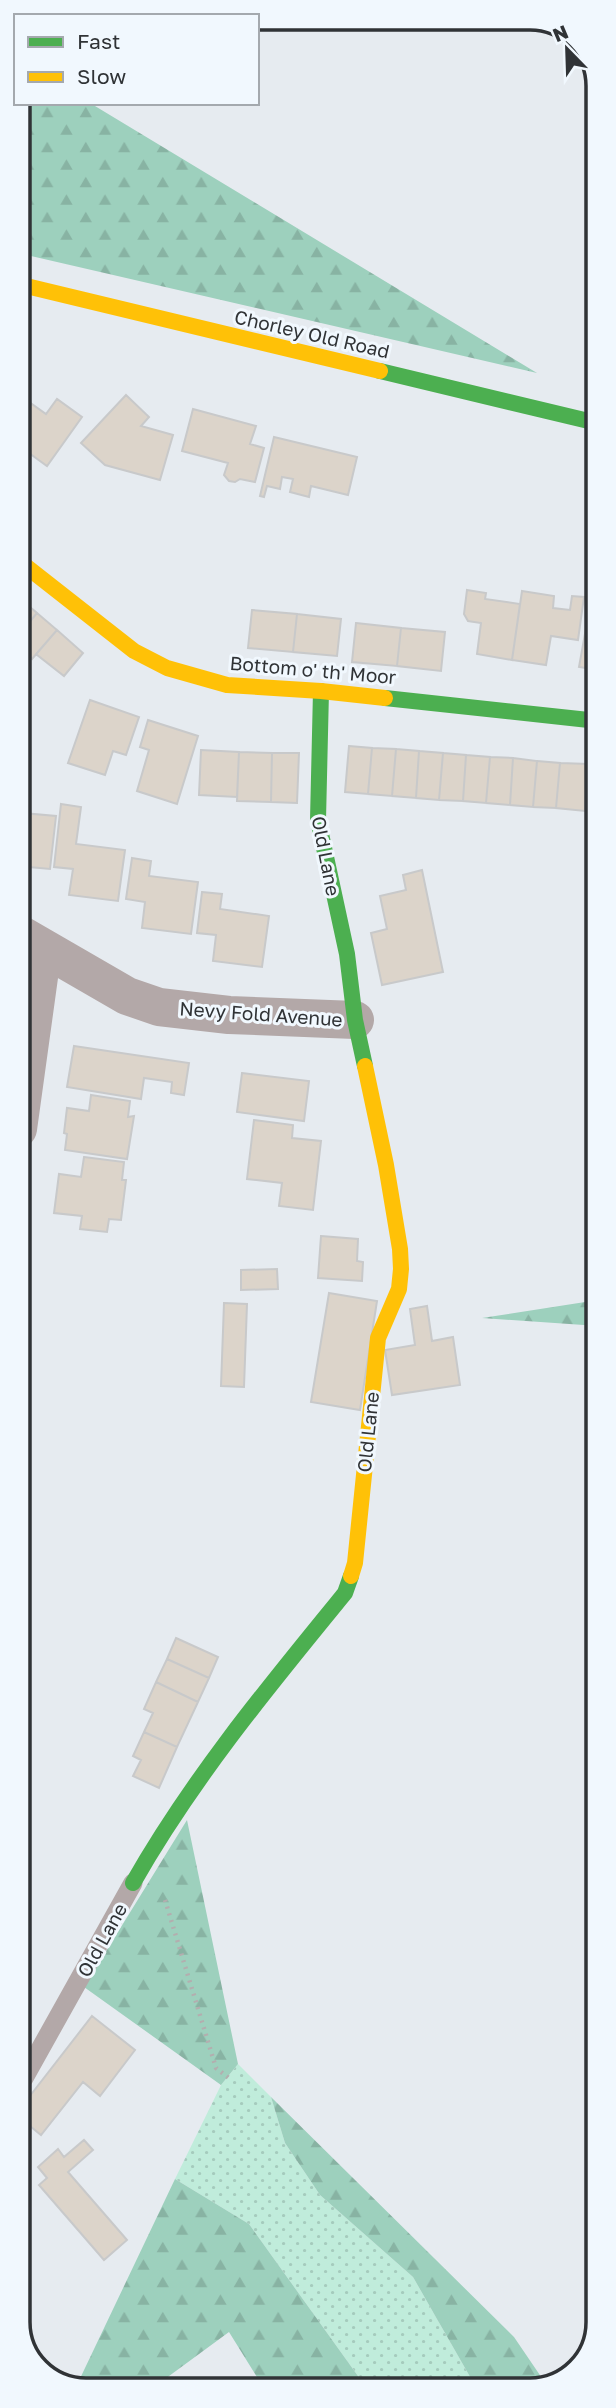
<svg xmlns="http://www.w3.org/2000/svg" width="616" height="2408" viewBox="0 0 616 2408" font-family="'Golos Text',sans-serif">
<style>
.grass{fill:url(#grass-dots)}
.forest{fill:url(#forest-firs)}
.building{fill:#dcd4ca;stroke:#c8c9ca;stroke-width:2}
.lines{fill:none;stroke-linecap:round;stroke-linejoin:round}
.path{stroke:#b3aeaf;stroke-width:4.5;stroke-dasharray:2 5;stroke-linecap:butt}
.lane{stroke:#b3a8a8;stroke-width:19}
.street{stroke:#b3a8a8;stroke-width:38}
.fast{stroke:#4caf50;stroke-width:16}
.slow{stroke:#ffc107;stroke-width:16}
.labels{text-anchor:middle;stroke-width:6;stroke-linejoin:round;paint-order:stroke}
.street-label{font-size:19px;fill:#303336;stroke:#f1f8fe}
.rim{fill:none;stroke:#303336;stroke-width:3.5}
</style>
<defs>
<pattern id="grass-dots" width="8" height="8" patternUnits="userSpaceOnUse" patternTransform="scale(1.75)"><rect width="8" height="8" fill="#c0ecdb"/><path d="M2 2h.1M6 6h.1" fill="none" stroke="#a5cbbd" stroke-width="1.8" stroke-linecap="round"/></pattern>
<pattern id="forest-firs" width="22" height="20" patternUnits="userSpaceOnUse" patternTransform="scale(1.75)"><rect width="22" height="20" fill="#9dd0bd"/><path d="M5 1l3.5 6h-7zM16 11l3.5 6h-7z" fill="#88b3a3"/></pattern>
</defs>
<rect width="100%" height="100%" fill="#e6ebf0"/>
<path class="grass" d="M238 2064 271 2097 285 2143 320 2195 413 2277 477 2389 368 2390 249 2224 175 2179 221 2085Z"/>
<path class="forest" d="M18 103H90L537 373 18 253Z
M598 1300V1326L482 1318Z
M187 1820 238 2064 221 2085 84 1987Z
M271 2097 514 2337 548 2387 543 2389H477L413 2277 320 2195 285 2143Z
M175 2179 249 2224 368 2390H265L229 2332 150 2390 75 2389Z"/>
<path class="building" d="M18 367 30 376 18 394 46 414 57 399 82 417 47 466 18 445Z
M126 395 149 417 141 426 173 435 160 480 105 465 81 443Z
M193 409 256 426 250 444 264 448 255 482 240 479 235 482 229 481 224 475 228 463 182 451Z
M274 437 357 457 348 495 311 486 309 497 290 492 293 479 282 477 280 489 267 486 264 497 260 496Z
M467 590 486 593 485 599 520 604 512 660 477 654 481 623 468 621 464 614Z
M522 591 554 596 553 608 570 610 572 596 584 597 578 640 551 636 546 665 512 660Z
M19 598 37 613 18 636V600Z
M252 610 297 614 293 652 248 648Z
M37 613 57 630 32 659 18 646V636Z
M297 614 341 619 337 656 293 652Z
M588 617 598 618V670L579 667Z
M356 623 401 628 397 666 352 662Z
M401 628 445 632 441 671 397 666Z
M57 630 83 653 64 676 36 654Z
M90 700 139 717 126 755 113 751 105 775 68 763Z
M148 720 198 736 177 804 137 791 149 750 140 747Z
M349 746 372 748 368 794 345 792Z
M372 748 396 749 392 796 368 794Z
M396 749 419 751 416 798 392 796Z
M201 750 239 752 237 797 199 795Z
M419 751 443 753 439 800 416 798Z
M239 752 272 753 271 802 237 801Z
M272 753H299L297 803 271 802Z
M443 753 466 755 463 801 439 800Z
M466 755 490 757 486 803 463 801Z
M490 757 513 758 510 805 486 803Z
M513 758 537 761 533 807 510 805Z
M537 761 560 763 556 808 533 807Z
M560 763 588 764 585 811 556 808Z
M588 764 598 765V811H585Z
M18 796H25L23 813 56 816 50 869 18 866Z
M61 804 81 807 76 844 125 850 118 901 69 895 73 869 54 867Z
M132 858 151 861 149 876 198 882 191 934 142 928 145 902 126 899Z
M422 870 443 972 382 985 371 933 387 929 380 896 406 890 403 875Z
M202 892 222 894 220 909 269 916 262 967 213 961 216 935 197 933Z
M74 1046 189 1063 184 1095 171 1093 172 1082 144 1078 141 1099 67 1087Z
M242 1073 309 1081 304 1121 237 1112Z
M91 1095 130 1101 128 1117 134 1116 127 1159 65 1150 67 1134 64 1133 67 1108 89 1111Z
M254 1120 293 1125 292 1138 321 1141 313 1210 279 1206 282 1183 247 1179Z
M84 1157 124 1162 122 1180H126L121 1220 109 1219 107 1232 80 1229 82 1216 54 1213 59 1174 81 1177Z
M321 1236 358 1239 357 1261 363 1262 362 1281 318 1278Z
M277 1269 278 1289 241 1290V1270Z
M329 1293 377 1301 360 1410 311 1402Z
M224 1303 247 1304 244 1387 221 1386Z
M427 1306 432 1341 453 1337 460 1385 392 1395 385 1350 415 1345 410 1309Z
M176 1638 218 1657 209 1678 167 1659Z
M167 1659 209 1678 198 1702 156 1682Z
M156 1682 198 1702 177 1747 144 1732 153 1713 144 1709Z
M144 1732 177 1747 159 1788 133 1776 141 1760 133 1756Z
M92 2016 135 2050 100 2096 83 2082 41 2135 19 2117V2110Z
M84 2140 93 2150 68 2172 127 2240 104 2260 39 2185 47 2178 38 2167 58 2149 64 2157Z"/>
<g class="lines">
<path class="path" d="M165 1900 216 2068 230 2079"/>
<path class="lane" d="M19 2083 24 2078 133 1883"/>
<path class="street" d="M18 933 127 996 159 1007 229 1015 355 1020
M18 1129 43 948"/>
<path class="fast" d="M380 371 597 423
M321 691 318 820 347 954 355 1020 365 1066
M385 698 598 721
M133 1883C192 1779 269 1686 345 1593L351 1576"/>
<path class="slow" d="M18 284 380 371
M18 560 134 651 167 668 227 685 321 691 385 698
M351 1576 355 1563 378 1338 399 1289 401 1269 400 1249 386 1165 365 1066"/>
</g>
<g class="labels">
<g class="street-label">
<text transform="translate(312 334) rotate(13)" y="7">Chorley Old Road</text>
<text transform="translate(313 670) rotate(5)" y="7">Bottom o' th' Moor</text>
<text transform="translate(326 856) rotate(79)" y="7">Old Lane</text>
<text transform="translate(261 1014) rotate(4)" y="7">Nevy Fold Avenue</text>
<text transform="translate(368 1432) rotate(-84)" y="7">Old Lane</text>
<text transform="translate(102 1940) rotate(-61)" y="7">Old Lane</text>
</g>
</g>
<path d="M0 0H616V2408H0ZM86 30H530A56 56 0 0 1 586 86V2322A56 56 0 0 1 530 2378H86A56 56 0 0 1 30 2322V86A56 56 0 0 1 86 30Z" fill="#f1f8fe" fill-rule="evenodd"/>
<path class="rim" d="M86 30H530A56 56 0 0 1 586 86V2322A56 56 0 0 1 530 2378H86A56 56 0 0 1 30 2322V86A56 56 0 0 1 86 30Z"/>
<rect x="14" y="14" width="245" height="91" fill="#f1f8fe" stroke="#a4a9ae" stroke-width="2"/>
<rect x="28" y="37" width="35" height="10" fill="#4caf50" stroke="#a4a9ae" stroke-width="2"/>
<text x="77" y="49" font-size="21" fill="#303336">Fast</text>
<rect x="28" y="72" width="35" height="10" fill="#ffc107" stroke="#a4a9ae" stroke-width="2"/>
<text x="77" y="84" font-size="21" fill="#303336">Slow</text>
<g transform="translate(567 49) rotate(337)" stroke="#f1f8fe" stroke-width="5" paint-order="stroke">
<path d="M0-5L12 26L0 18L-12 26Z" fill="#303336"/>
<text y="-10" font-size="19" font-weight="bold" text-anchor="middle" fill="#303336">N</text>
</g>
</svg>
